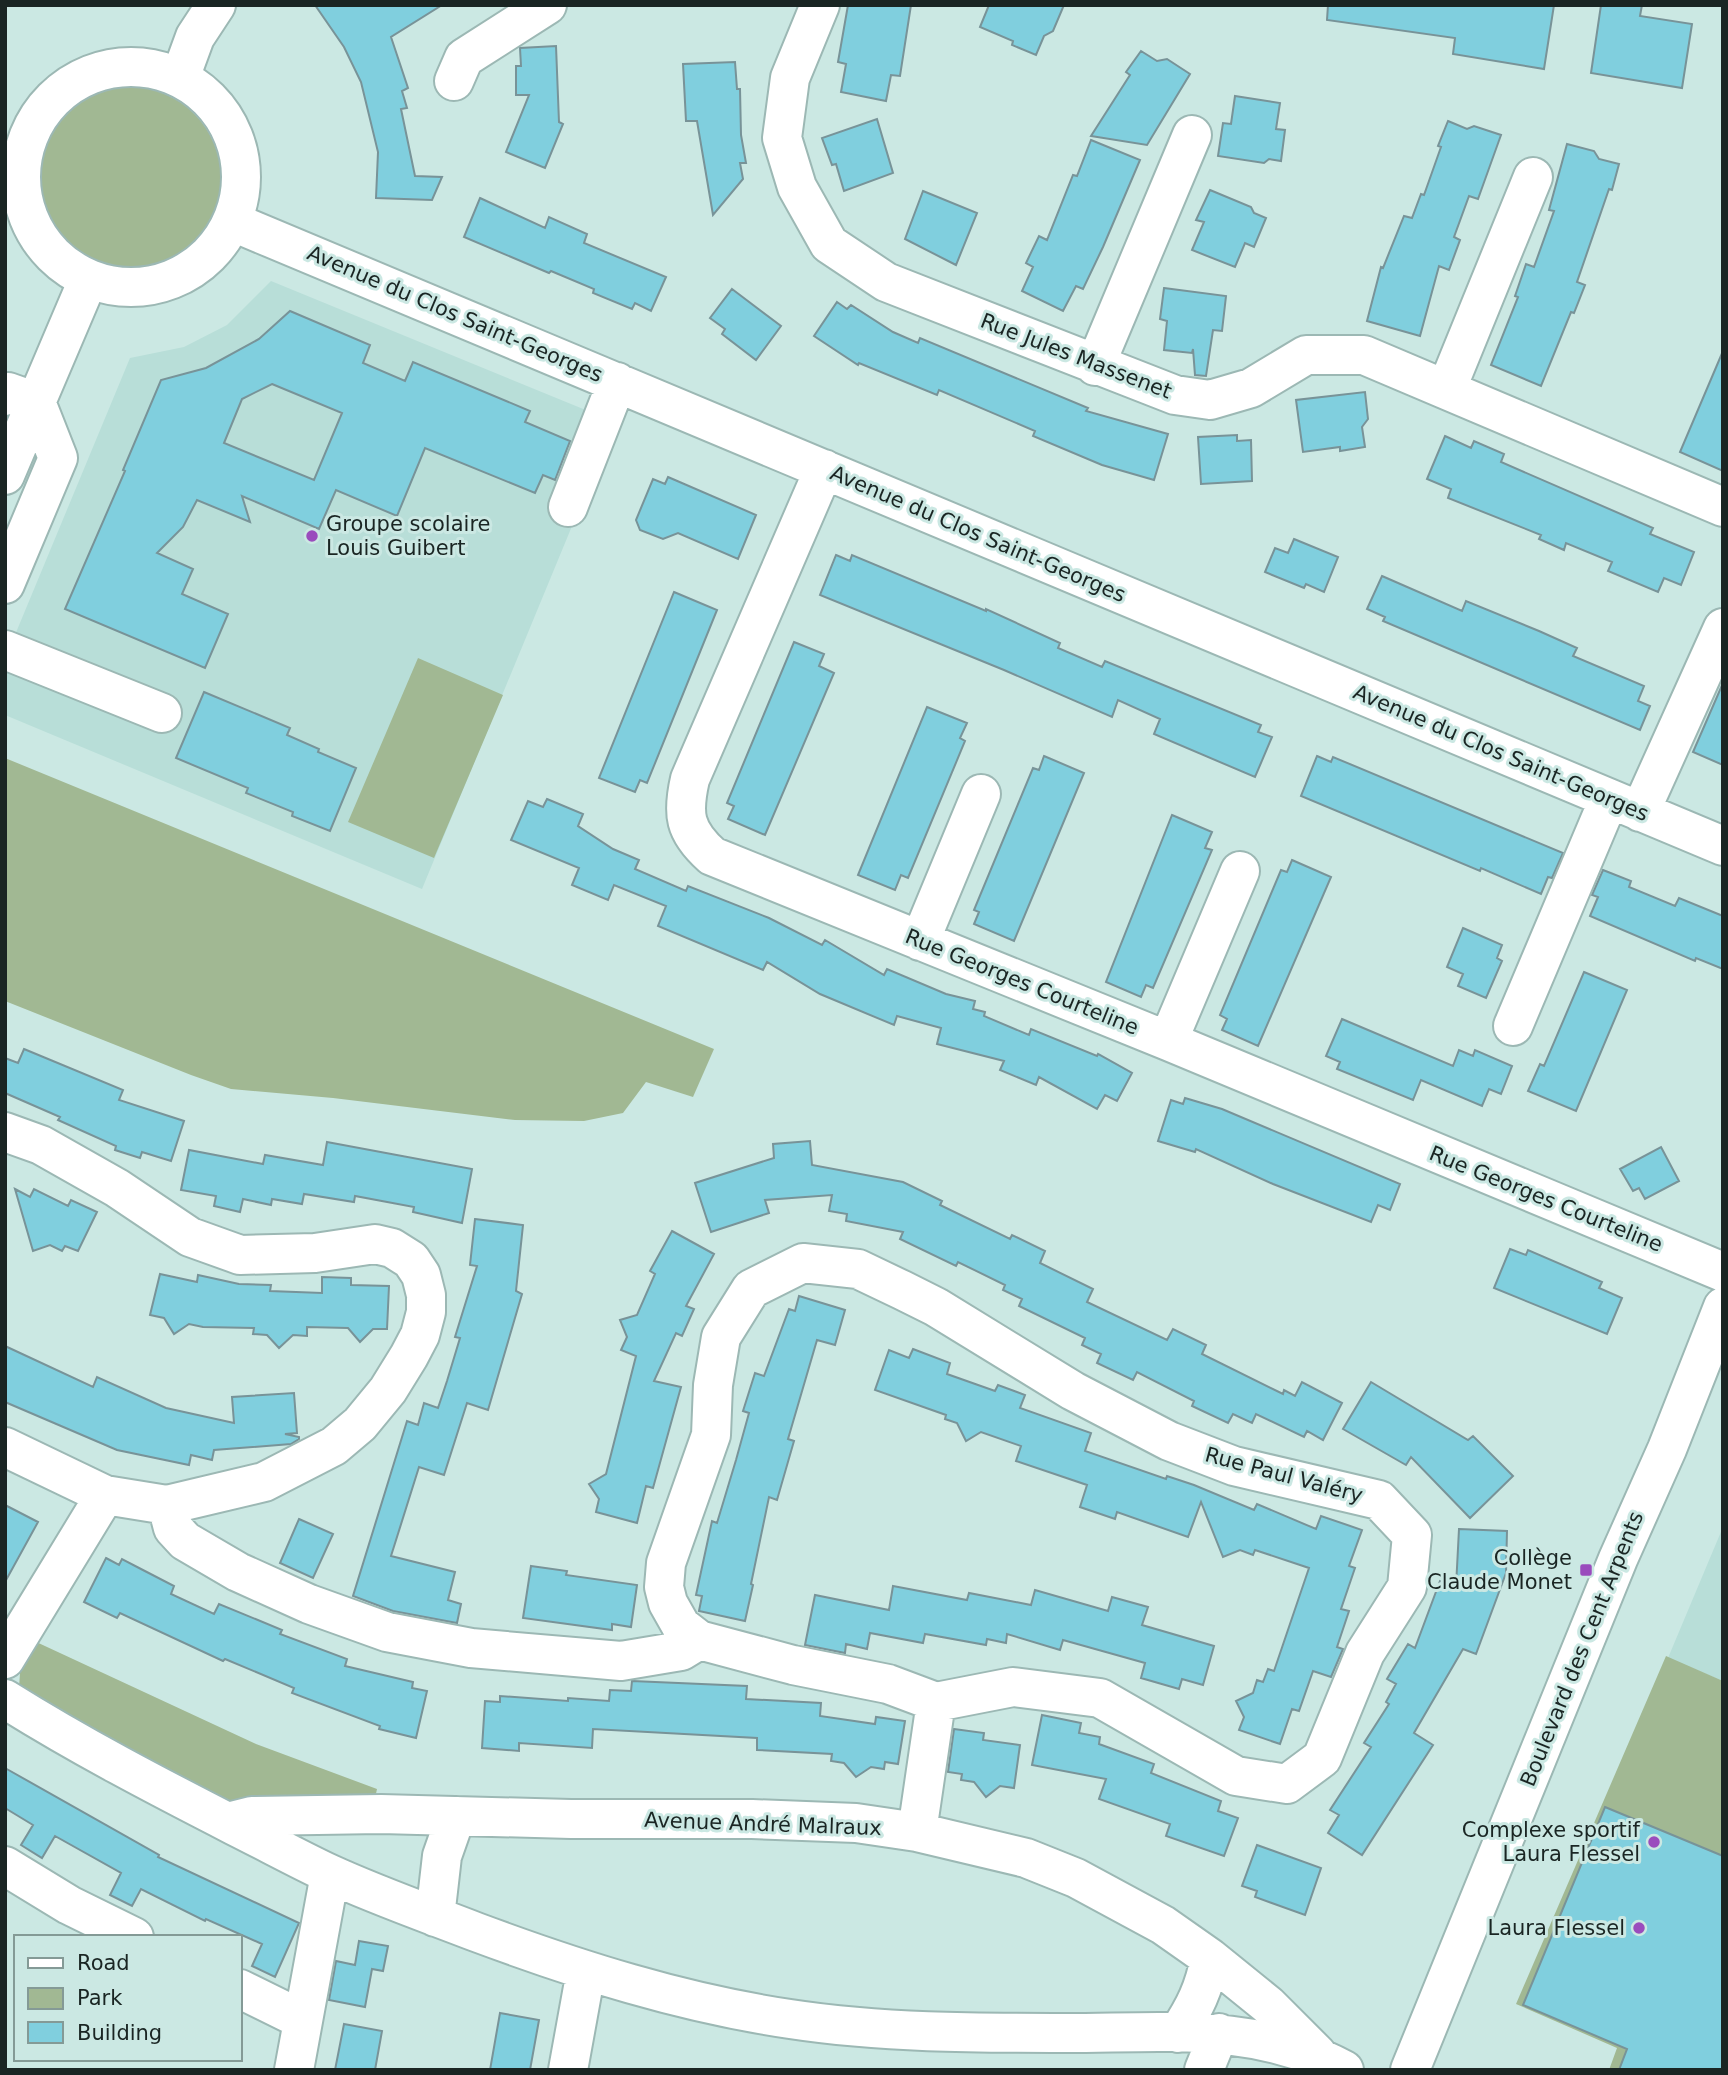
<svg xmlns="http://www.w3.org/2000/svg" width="1728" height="2075" viewBox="0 0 1728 2075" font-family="'DejaVu Sans',sans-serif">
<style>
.built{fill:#b8ded8}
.green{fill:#a1b893}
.building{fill:#80cfde;stroke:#789398;stroke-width:2;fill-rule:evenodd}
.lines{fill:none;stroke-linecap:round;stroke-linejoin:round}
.minor-casing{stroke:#9cb8b4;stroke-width:42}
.major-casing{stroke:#9cb8b4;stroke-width:42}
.minor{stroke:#fff;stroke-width:38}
.major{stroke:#fff;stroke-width:38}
.poi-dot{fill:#9a4cbd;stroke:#cbe8e3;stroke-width:2.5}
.labels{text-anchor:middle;stroke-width:6;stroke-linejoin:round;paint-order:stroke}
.street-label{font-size:21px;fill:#1a2523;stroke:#cbe8e3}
.poi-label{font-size:21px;fill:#1a2523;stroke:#cbe8e3;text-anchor:end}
</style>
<rect width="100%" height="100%" fill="#cbe8e3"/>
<path class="built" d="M271 281 615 422 422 889 5 715V659L130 358 184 347 227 325Z
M1723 1527V1681L1668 1658Z"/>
<path class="green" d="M39 178a91 91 0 1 1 182 0a91 91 0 1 1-182 0Z
M418 658 503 695 434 858 348 822Z
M5 758 714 1049 693 1097 646 1082 623 1113 584 1121 515 1120 333 1098 231 1089 191 1075 5 1001Z
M32 1640 256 1744 377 1789 374 1803 222 1805 19 1688 21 1658Z
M1666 1656 1723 1681V2070H1609L1617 2048 1516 2004Z"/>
<path class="building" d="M315 5H442L391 37 408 88 402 91 407 108 401 109 415 176 442 177 432 200 376 198 378 152 361 82 344 47Z
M848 5H911L900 76 891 75 886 101 841 92 846 64 838 62Z
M989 5H1064L1053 31 1044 36 1036 55 1012 45 1013 41 980 27Z
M1328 5H1554L1544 69 1453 54 1455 38 1327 20Z
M1601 5H1642L1640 16 1692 24 1682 88 1591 73Z
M556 46 559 122 563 124 545 168 506 152 529 95H516V66H521L520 48Z
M1141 51 1157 61 1167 59 1190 74 1147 145 1091 136 1130 75 1126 72Z
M735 62 737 89H740L741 135 746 163H740L743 179 713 215 697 121H686L683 64Z
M1235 96 1280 103 1276 129 1285 130 1281 161 1269 159 1264 163 1218 156 1223 123 1231 124Z
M877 119 893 173 844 191 836 164 832 165 822 138Z
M1448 121 1467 129 1474 126 1501 135 1478 199 1469 196 1454 237 1460 240 1449 270 1439 266 1420 336 1367 321 1381 267 1383 268 1404 216 1412 218 1421 194 1424 195 1441 147 1438 146Z
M1091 140 1140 160 1103 247 1083 289 1076 286 1063 311 1022 291 1033 267 1026 263 1039 236 1047 240 1073 175 1077 176Z
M1567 144 1594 151 1599 159 1619 164 1612 190 1609 189 1577 282 1585 285 1574 313 1571 312 1541 386 1491 365 1518 297 1515 296 1526 264 1534 267 1554 211 1549 210Z
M1210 190 1251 207 1254 213 1266 218 1254 247 1245 243 1235 267 1192 250 1204 222 1196 220Z
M923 191 977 213 956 265 905 239Z
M480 198 545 228 549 217 587 234 584 243 666 277 651 311 635 303 632 309 593 293 594 289 551 271 549 273 464 237Z
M1164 288 1226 296 1222 331 1213 330 1206 376 1195 375 1193 349 1192 353 1164 350 1167 321 1160 319Z
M732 289 781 326 756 360 722 334 725 329 710 318Z
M837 302 847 309 851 305 893 332 918 343 920 338 1088 408 1086 411 1168 434 1154 480 1102 465 1033 436 1035 431 939 390 937 395 859 363 858 365 814 336Z
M290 311 370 345 363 363 405 381 413 362 530 411 525 422 570 441 555 480 543 475 535 493 425 448 397 516 336 490 319 529 242 496 250 522 197 500 183 527 157 553 193 569 182 594 228 614 205 668 65 609 125 471 123 470 161 380 206 368 259 339ZM272 384 342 413 314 480 224 443 242 399Z
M1723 351V471L1680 452Z
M1365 392 1368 419 1362 427 1365 447 1340 451V447L1303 452 1296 400Z
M1237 435V441L1251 440 1252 481 1201 484 1198 437Z
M1445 436 1471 448 1474 441 1504 454 1501 462 1653 528 1650 534 1694 552 1681 585 1664 578 1658 592 1608 571 1612 562 1566 543 1564 550 1539 539 1541 535 1448 498 1451 489 1427 479Z
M668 477 756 515 738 559 678 533 663 539 640 530 636 520 653 479 665 484Z
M1294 539 1338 557 1324 592 1306 584 1304 588 1265 572 1275 548 1288 553Z
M836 555 850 561 852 555 986 611V609L1060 643 1058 648 1102 667 1105 661 1261 725 1258 732 1272 737 1255 777 1154 734 1160 719 1118 700 1112 717 1004 670 820 595Z
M1382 576 1462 611 1466 601 1539 631 1577 648 1573 656 1644 686 1638 701 1650 706 1640 730 1383 621 1385 617 1367 609Z
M674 592 717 610 647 783 640 780 635 792 599 778Z
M794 642 824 654 819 666 834 673 765 835 728 819 734 806 727 803Z
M1723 683V765L1693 752Z
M204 692 290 728 287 735 319 749 318 752 356 768 330 831 292 816 293 812 246 793 248 788 176 758Z
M927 707 967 723 960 738 965 741 908 878 901 875 895 890 858 875Z
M1044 756 1084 773 1014 941 974 924 979 912 974 910 1033 768 1039 770Z
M1317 756 1331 762 1333 757 1563 853 1552 878 1548 877 1541 894 1481 868 1480 871 1301 796Z
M547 799 583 814 578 826 613 849 639 860 635 869 686 891 688 886 769 918 822 945 825 940 884 975 887 969 946 994 975 1001 973 1009 985 1012 984 1016 1029 1035 1031 1029 1097 1056 1098 1054 1132 1073 1117 1101 1105 1095 1097 1109 1039 1077 1036 1085 1000 1070 1004 1061 937 1044 941 1028 897 1016 894 1025 820 994 767 962 763 970 658 926 666 906 614 885 608 900 572 885 579 868 511 840 528 801 543 807Z
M1172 815 1212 832 1205 848 1212 850 1153 988 1146 985 1141 997 1106 982Z
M1292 860 1331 877 1258 1046 1222 1030 1227 1019 1220 1015 1281 870 1287 872Z
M1603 870 1631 881 1629 887 1675 906 1679 898 1723 916V969L1696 958 1695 961 1590 916 1598 897 1592 895Z
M1463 928 1502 945 1497 958 1502 961 1486 998 1458 986 1463 974 1447 967Z
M1584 972 1627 990 1576 1111 1528 1091 1540 1064 1544 1066Z
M1342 1019 1453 1066 1459 1050 1473 1056 1475 1050 1512 1066 1501 1094 1489 1089 1482 1106 1421 1080 1413 1100 1337 1069 1340 1062 1326 1056Z
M24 1049 123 1090 119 1100 184 1121 171 1161 142 1152 140 1158 115 1150 116 1146 58 1120 60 1117 5 1093V1058L18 1063Z
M1185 1098 1222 1109 1400 1184 1390 1210 1378 1205 1371 1222 1273 1184 1196 1149 1195 1152 1158 1141 1171 1100 1183 1104Z
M810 1141 812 1165 903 1182 942 1201 940 1205 1010 1239 1012 1235 1045 1251 1040 1263 1093 1289 1087 1302 1167 1340 1173 1329 1206 1345 1202 1354 1283 1394 1284 1390 1295 1396 1302 1382 1342 1403 1323 1440 1307 1431 1304 1437 1256 1414 1252 1423 1233 1414 1228 1423 1192 1406 1194 1401 1137 1372 1133 1380 1097 1363 1101 1354 1082 1345 1085 1338 1019 1306 1022 1299 1003 1290 1005 1285 958 1262 956 1266 900 1239 903 1232 846 1221 847 1214 829 1211 832 1195 765 1200 769 1213 711 1232 695 1183 774 1158 773 1144Z
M327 1142 472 1169 462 1223 413 1212 414 1207 355 1196 354 1202 304 1194 302 1204 272 1199 271 1205 243 1199 240 1212 214 1206 216 1196 181 1190 189 1150 263 1164 265 1155 323 1165Z
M1661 1147 1679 1181 1645 1199 1639 1188 1633 1191 1620 1169Z
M15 1189 30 1197 34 1189 68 1206 71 1200 97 1212 78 1251 65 1246 62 1251 50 1245 33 1251Z
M475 1219 523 1225 516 1291 522 1294 488 1410 467 1403 444 1475 419 1467 391 1556 455 1572 448 1600 461 1604 457 1623 393 1611 353 1596 407 1421 418 1425 424 1403 438 1408 447 1381 460 1338 455 1337 477 1266 470 1265Z
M672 1231 714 1254 686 1306 694 1309 682 1336 676 1333 654 1381 681 1387 653 1488 646 1486 637 1523 596 1512 599 1499 589 1484 606 1474 636 1356 621 1350 627 1337 620 1320 637 1315 655 1274 650 1271Z
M1510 1249 1526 1255 1528 1250 1602 1282 1599 1288 1622 1298 1607 1334 1494 1288Z
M160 1274 197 1282 198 1275 239 1284 271 1285 270 1291 322 1293V1277L351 1278V1285L389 1286 387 1329H373L360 1342 348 1328 307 1327V1336L293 1335 279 1348 267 1335 253 1334 254 1328 203 1327 189 1324 174 1334 164 1318 150 1315Z
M799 1296 845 1310 835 1345 817 1340 788 1439 794 1441 777 1500 769 1497 751 1584 753 1585 745 1621 699 1611 702 1596 696 1595 712 1521 717 1523 736 1460 749 1413 743 1411 755 1373 764 1376 789 1309 795 1311Z
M5 1346 93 1387 97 1377 166 1408 234 1423 232 1397 294 1393 297 1433 285 1434 299 1437V1439L291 1444 214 1450 212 1460 191 1455 189 1465 117 1450 5 1402Z
M913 1349 950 1363 947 1374 995 1391 998 1385 1025 1395 1020 1408 1091 1433 1085 1451 1166 1479 1167 1476 1194 1485 1254 1510 1257 1504 1316 1529 1321 1516 1362 1530 1349 1566 1355 1568 1341 1609 1349 1611 1337 1647 1343 1649 1331 1677 1313 1671 1299 1711 1292 1709 1280 1744 1239 1730 1244 1717 1236 1701 1253 1693 1257 1680 1263 1682 1268 1669 1274 1671 1309 1568 1255 1550 1253 1555 1240 1550 1223 1557 1201 1502 1188 1537 1117 1512 1115 1519 1080 1507 1087 1485 1016 1461 1021 1446 981 1432 966 1441 957 1423 945 1419 946 1415 875 1390 889 1350 909 1358Z
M1371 1382 1468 1440 1473 1436 1513 1476 1470 1518 1411 1457 1406 1465 1343 1429Z
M5 1505 38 1522 5 1582Z
M299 1519 333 1534 313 1578 280 1563Z
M1459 1529 1507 1531 1506 1573 1476 1654 1463 1649 1414 1733 1433 1745 1362 1855 1328 1833 1339 1815 1330 1810 1371 1747 1364 1743 1389 1704 1386 1702 1396 1684 1387 1679 1408 1644 1415 1648 1440 1581 1456 1587Z
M106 1558 119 1565 122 1559 141 1569 174 1586 171 1594 214 1614 219 1604 282 1630 280 1634 347 1659 345 1666 413 1682 412 1688 427 1691 416 1738 379 1729 380 1726 292 1693 294 1688 225 1659 223 1661 120 1613 117 1618 84 1602Z
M531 1566 567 1571 566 1575 637 1585 631 1627 612 1624V1630L523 1618Z
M893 1586 967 1600 969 1593 1031 1605 1035 1590 1108 1611 1112 1597 1148 1607 1142 1625 1214 1646 1203 1685 1182 1679 1179 1689 1141 1678 1145 1663 1063 1640 1060 1650 1007 1634 1006 1643 987 1639 986 1645 925 1634 923 1643 870 1633 867 1649 846 1644 845 1653 805 1645 815 1595 889 1610Z
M632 1681 747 1686 746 1699 821 1703 820 1716 875 1724 876 1717 905 1721 898 1764 885 1762 884 1769 871 1767 856 1777 844 1763 831 1761 832 1754 757 1750V1738L593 1729 592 1748 519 1743V1751L482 1748 485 1701 500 1702V1696L568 1701V1698L609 1701 610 1690 631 1691Z
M1042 1715 1081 1723 1079 1733 1100 1737 1099 1744 1154 1764 1151 1773 1221 1801 1218 1811 1238 1818 1224 1856 1166 1836 1170 1824 1099 1799 1106 1779 1032 1765Z
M954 1729 984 1733 983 1740 1020 1745 1014 1788 1000 1786 986 1797 974 1782 961 1780 962 1774 948 1772Z
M5 1768 159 1855 158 1857 299 1923 275 1977 252 1966 262 1944 206 1919 205 1921 141 1889 132 1906 110 1895 121 1873 55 1836 42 1858 21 1845 33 1825 5 1808Z
M1605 1807 1723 1856V2070H1619L1627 2049 1523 2005Z
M1257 1845 1321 1868 1305 1915 1255 1897 1257 1891 1242 1886Z
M359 1941 388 1946 383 1971 372 1969 365 2007 329 2000 336 1961 355 1965Z
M500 2013 539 2020 530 2070H490Z
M344 2024 382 2031 375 2070H335Z"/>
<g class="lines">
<defs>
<path id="minor" d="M820 5 790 78 782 138 797 187 829 244 886 282 1175 395 1210 400 1251 388 1306 355H1364L1723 507
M454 81 464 58 547 5
M233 222 1723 846
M1095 366 1192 135
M1447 388 1533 177
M5 396 8 392 36 402 58 458 5 584
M824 469 690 779C682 814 684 831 712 856L1168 1041 1723 1272
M5 475 88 280
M568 507 617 382
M5 650 162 713
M1640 812 1723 628
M920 941 981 794
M1513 1026 1609 799
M1168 1041 1240 871
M5 1132 41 1145 117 1188 190 1237 240 1255 315 1253 375 1244 392 1248 411 1260 421 1275 426 1295V1312L420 1335 409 1356 388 1390 360 1424 334 1446 264 1482 167 1505 105 1495 5 1447
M803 1263 858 1269 902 1290 936 1307 1073 1391 1169 1441 1234 1466 1379 1500 1412 1535 1407 1587 1365 1653 1322 1758 1287 1784 1236 1776 1100 1698 1013 1687 936 1702 888 1684 793 1665 699 1640 681 1626 668 1603 664 1587 666 1563 711 1435 713 1385 721 1337 751 1289Z
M167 1505 173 1528 185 1541 238 1572 309 1604 387 1632 471 1648 621 1661 681 1651 699 1640
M5 1659 105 1495
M5 1699C80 1746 157 1786 235 1826 267 1842 298 1859 330 1874 378 1896 427 1913 476 1932 578 1970 682 2003 790 2019 882 2033 974 2033 1066 2033 1164 2033 1255 2022 1344 2070
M228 1822 252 1816 381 1814 571 1819H752L856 1823 917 1832 1026 1858 1076 1878 1163 1925 1210 1958 1268 2005 1317 2054
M917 1832 936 1702
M5 1866 69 1905 134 1937
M435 1917 442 1856 456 1816
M240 1989 303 2020
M1178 2033C1195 2007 1204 1989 1210 1958
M294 2070 330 1874
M568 2070 586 1971
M1204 2070 1219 2033
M1410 2070 1618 1559 1667 1449 1723 1307"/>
<path id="major" d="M21 177a110 110 0 1 1 220 0a110 110 0 1 1-220 0Z
M180 78 195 37 216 5"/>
</defs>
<use href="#minor" class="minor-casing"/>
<use href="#major" class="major-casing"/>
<use href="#minor" class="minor"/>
<use href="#major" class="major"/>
</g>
<g class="poi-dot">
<circle cx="312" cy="536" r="7"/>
<rect x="1579" y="1563" width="14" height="14" rx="3.5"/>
<circle cx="1654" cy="1842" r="7"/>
<circle cx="1639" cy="1928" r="7"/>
</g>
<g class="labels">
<g class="street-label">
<text transform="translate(455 314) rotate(23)" y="7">Avenue du Clos Saint-Georges</text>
<text transform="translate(1076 356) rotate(21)" y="7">Rue Jules Massenet</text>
<text transform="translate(978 534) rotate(23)" y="7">Avenue du Clos Saint-Georges</text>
<text transform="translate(1501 753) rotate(23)" y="7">Avenue du Clos Saint-Georges</text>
<text transform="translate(1022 982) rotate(22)" y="7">Rue Georges Courteline</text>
<text transform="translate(1546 1199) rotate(22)" y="7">Rue Georges Courteline</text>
<text transform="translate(1284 1475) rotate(15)" y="7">Rue Paul Valéry</text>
<text transform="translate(1582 1649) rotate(-68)" y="7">Boulevard des Cent Arpents</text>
<text transform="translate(763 1824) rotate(2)" y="7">Avenue André Malraux</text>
</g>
<g class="poi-label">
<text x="326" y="531" text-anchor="start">Groupe scolaire<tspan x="326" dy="24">Louis Guibert</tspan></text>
<text x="1572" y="1565">Collège<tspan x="1572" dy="24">Claude Monet</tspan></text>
<text x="1640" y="1837">Complexe sportif<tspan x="1640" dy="24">Laura Flessel</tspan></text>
<text x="1625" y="1935">Laura Flessel</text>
</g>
</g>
<rect width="1728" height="2075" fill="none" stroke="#1a2523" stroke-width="14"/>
<rect x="14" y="1935" width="228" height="126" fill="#cbe8e3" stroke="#849a96" stroke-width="2"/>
<rect x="28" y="1958" width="35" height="10" fill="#ffffff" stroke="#849a96" stroke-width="2"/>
<text x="77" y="1970" font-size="21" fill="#1a2523">Road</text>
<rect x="28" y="1988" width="35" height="21" fill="#a1b893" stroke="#849a96" stroke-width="2"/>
<text x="77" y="2005" font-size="21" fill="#1a2523">Park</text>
<rect x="28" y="2022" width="35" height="21" fill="#80cfde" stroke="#849a96" stroke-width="2"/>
<text x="77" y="2040" font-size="21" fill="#1a2523">Building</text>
</svg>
